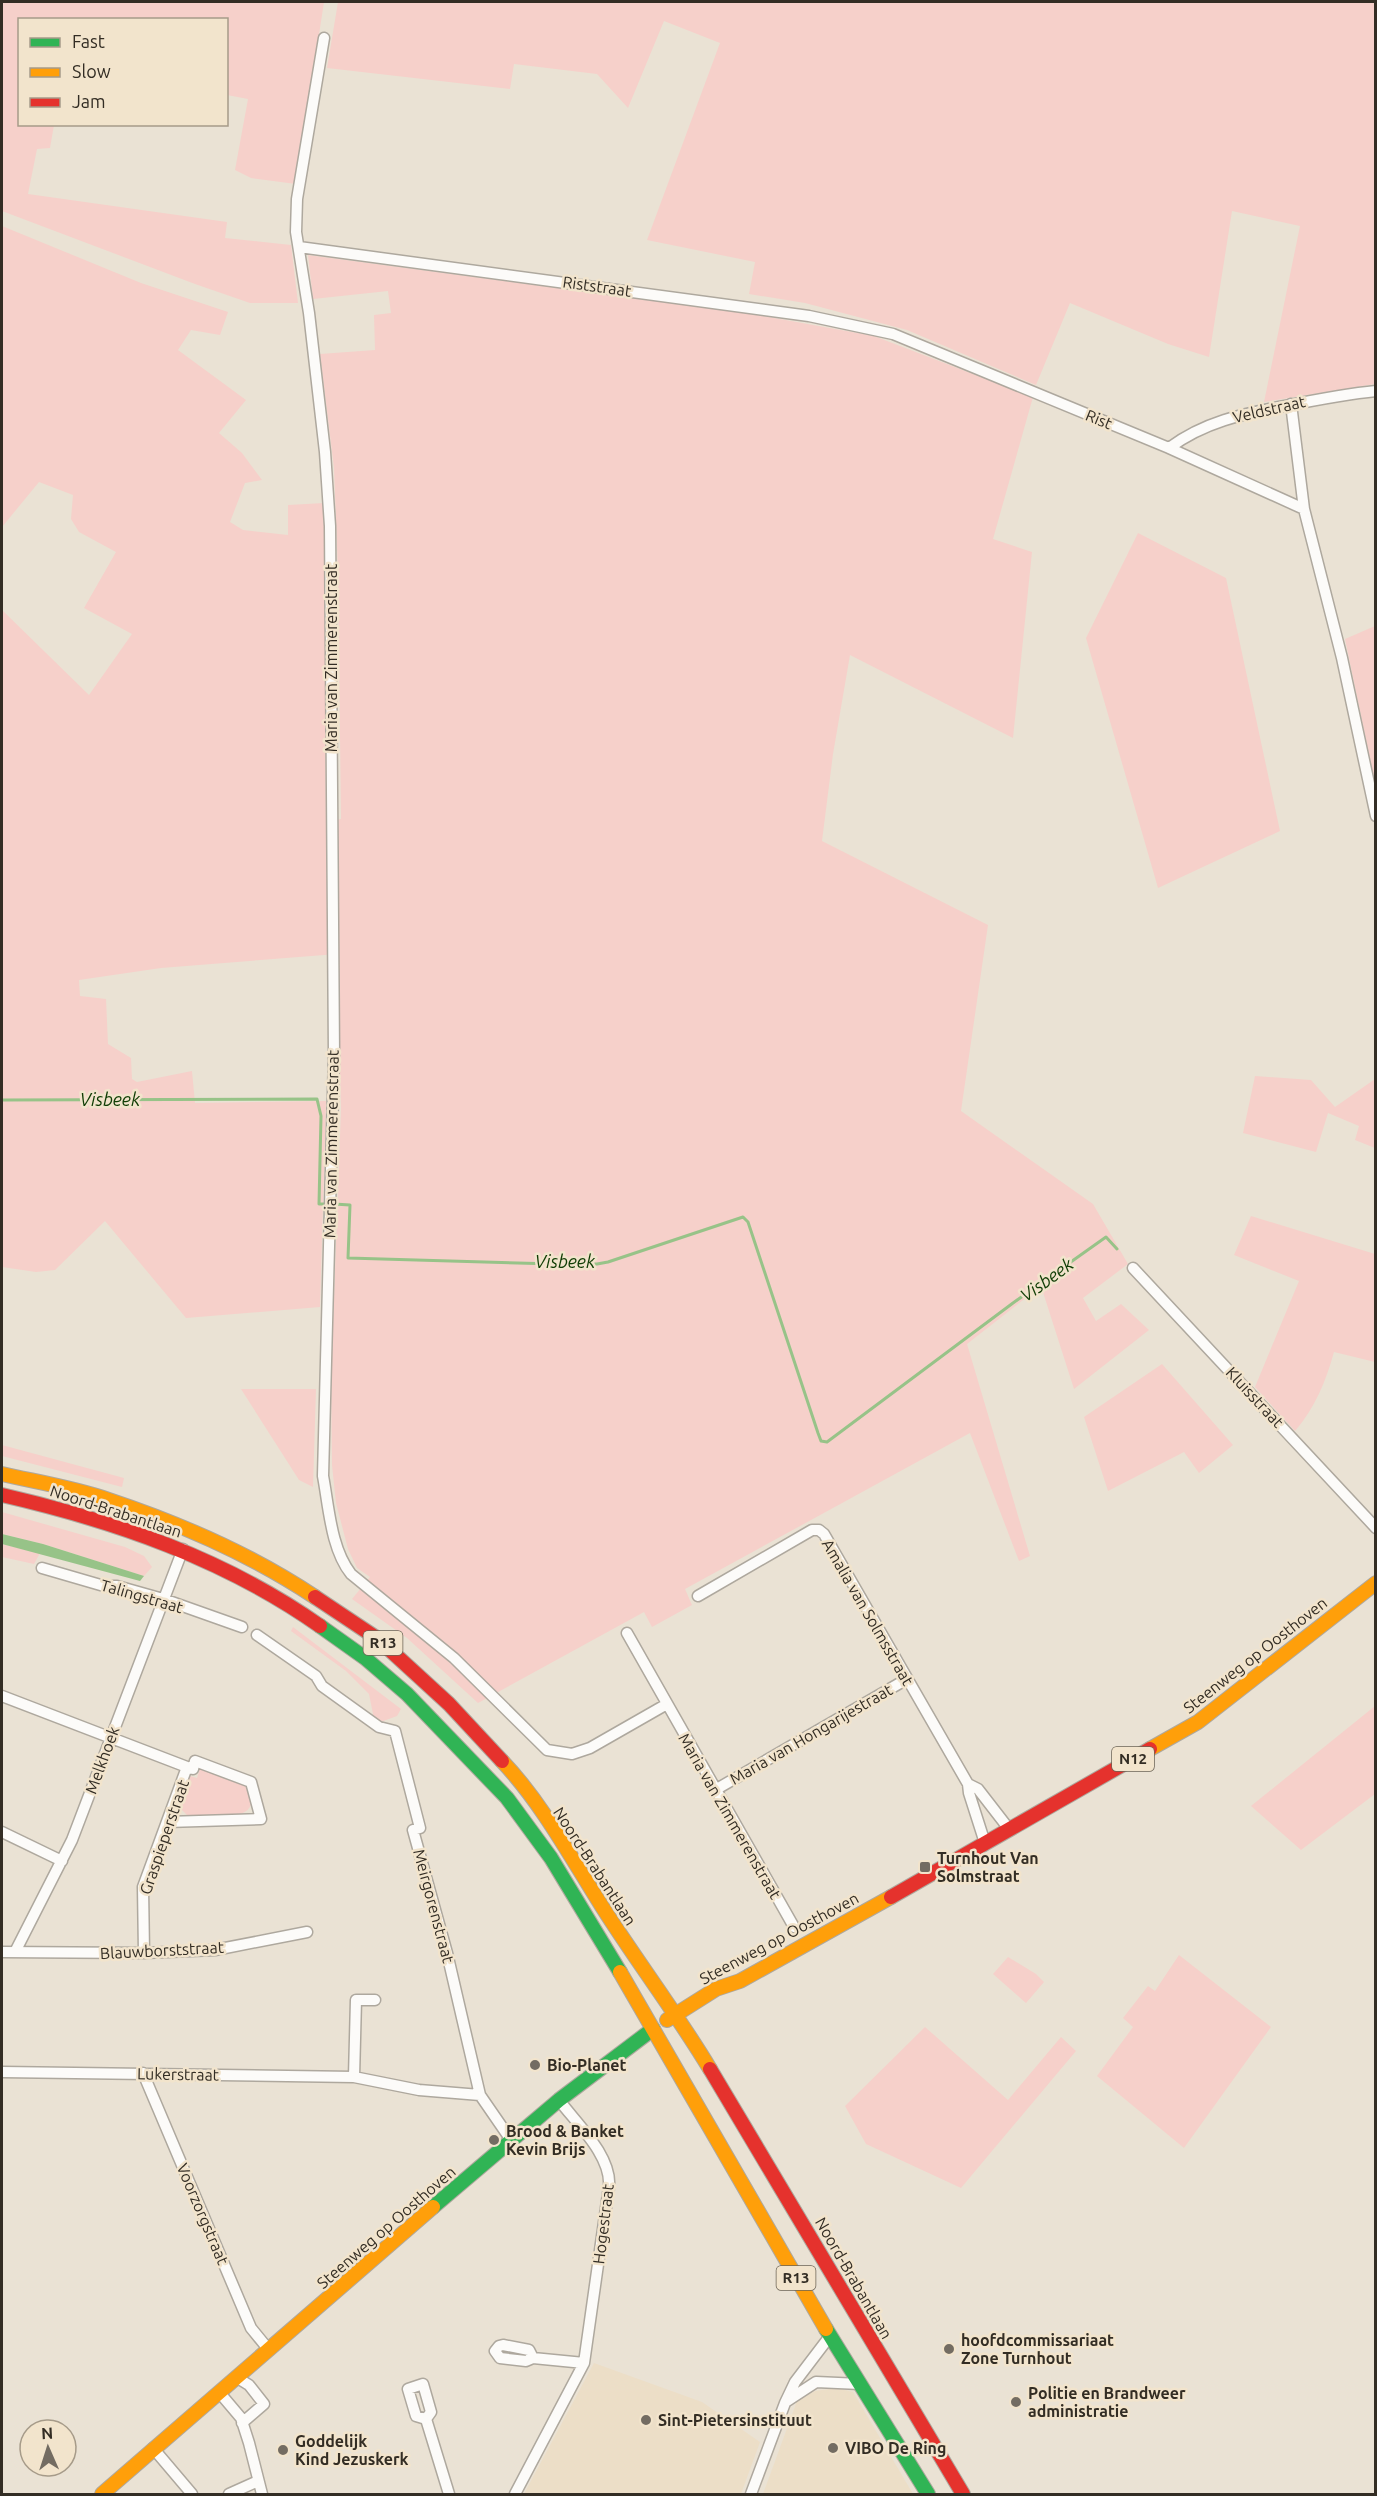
<svg xmlns="http://www.w3.org/2000/svg" width="1377" height="2496" viewBox="0 0 1377 2496" font-family="Ubuntu,sans-serif">
<style>
.built{fill:#ecdec7}
.green{fill:#f6d0ca}
.water{fill:#97c388}
.lines{fill:none;stroke-linecap:round;stroke-linejoin:round}
.stream{stroke:#97c388;stroke-width:3}
.street-casing{stroke:#aea89e;stroke-width:13}
.fast-casing{stroke:#aea89e;stroke-width:16}
.slow-casing{stroke:#aea89e;stroke-width:16}
.jam-casing{stroke:#aea89e;stroke-width:16}
.street{stroke:#fcfbf9;stroke-width:10}
.fast{stroke:#30b455;stroke-width:14}
.slow{stroke:#ff9f0a;stroke-width:14}
.jam{stroke:#e5322d;stroke-width:14}
.poi-dot{fill:#736c62;stroke:#f2e4cc;stroke-width:2}
.labels{text-anchor:middle;stroke-width:5;stroke-linejoin:round;paint-order:stroke}
.shield{fill:#f2e4cc;stroke:#6c6456;stroke-width:1.5}
.shield-label{font-size:15px;font-weight:bold;fill:#332d24}
.street-label{font-size:16px;fill:#332d24;stroke:#f2e4cc}
.poi-label{font-size:16px;font-weight:bold;fill:#332d24;stroke:#f2e4cc;text-anchor:start}
.water-label{font-size:18px;font-style:italic;fill:#103d05;stroke:#f2e4cc}
</style>
<rect width="100%" height="100%" fill="#eae2d4"/>
<path class="built" d="M594 2363 702 2402 760 2442 741 2494H524Z
M837 2388 853 2392 913 2494H763L797 2401 815 2391Z"/>
<path class="green" d="M2 2H324L296 184 251 178 235 170 248 99 227 95 226 20H20V124L54 125 50 148 37 149 28 194 227 222 225 238 291 245 298 303H250L195 284 2 211Z
M338 2H1375V384L1264 402 1300 226 1232 211 1209 357 1168 344 1070 303 1036 385 907 330 805 303 749 294 755 262 647 240 720 43 664 21 628 108 597 74 514 64 510 89 327 68Z
M2 226 141 283 228 312 220 335 191 330 178 350 246 400 219 433 242 453 262 480 245 483 230 522 243 530 288 535V505L324 503 326 822 341 819 338 573 334 468 320 354 375 350 374 315 391 313 388 291 313 299 308 255 747 313 874 336 1033 397 993 539 1032 552 1013 738 850 655 833 754 822 841 988 925 961 1111 1093 1204 1128 1264 1083 1298 1096 1321 1121 1304 1149 1330 1074 1389 1041 1286 967 1344 1030 1556 1019 1561 970 1433 685 1589 692 1605 652 1627 644 1612 478 1703 407 1638 352 1599 370 1577 357 1568 348 1549 336 1503 332 1465 331 1378 341 1109 337 954 161 968 79 980 80 996 106 999 108 1044 131 1058 132 1079 137 1082 192 1071 195 1103 326 1101 320 1307 186 1318 105 1221 55 1270 36 1272 2 1267V610L89 695 132 634 84 608 116 552 79 532 71 519 73 495 39 482 2 527Z
M1138 533 1226 578 1280 831 1158 888 1086 638Z
M1375 626V783L1345 639Z
M1255 1076 1311 1080 1335 1107 1375 1079V1148L1355 1140 1359 1126 1328 1113 1316 1152 1243 1133Z
M1251 1216 1375 1254V1362L1334 1352C1326 1381 1315 1408 1295 1431L1255 1387 1299 1281 1234 1255Z
M1162 1364 1233 1445 1199 1473 1184 1452 1108 1491 1084 1417Z
M241 1389H316L313 1487 299 1480Z
M2 1445 124 1478 122 1487 2 1456Z
M2 1512 125 1547 144 1556 152 1567 144 1576 43 1544 2 1534Z
M2 1544 40 1553 34 1564 2 1557Z
M293 1627 401 1709 397 1716 375 1724 369 1694 346 1671 291 1631Z
M1375 1706V1794L1301 1850 1251 1806Z
M200 1768 246 1785C269 1825 211 1816 189 1817L180 1808 179 1804 190 1776 197 1778Z
M1179 1955 1271 2027 1184 2148 1097 2076 1133 2027 1123 2018 1148 1986 1155 1991Z
M1008 1957 1036 1974 1044 1982 1026 2003 993 1974Z
M925 2027 1008 2100 1061 2037 1076 2051 961 2188 866 2144 845 2106Z"/>
<path class="water" d="M2 1534 43 1544 144 1576 140 1581 2 1544Z"/>
<g class="lines">
<path class="stream" d="M2 1100 317 1099 321 1116 319 1204H327
M334 1204 350 1205 348 1258 555 1264H597L608 1262 743 1217 748 1222 818 1433 821 1441 827 1442 1013 1303 1106 1237 1117 1249"/>
<defs>
<path id="street" d="M324 38 297 199 296 232 309 313 325 452 330 526 334 1055 323 1476C329 1508 331 1549 351 1574L454 1658 547 1750 572 1754 590 1748 667 1704
M299 247 809 316 893 334 1169 448 1304 509
M1291 404 1304 509 1342 658 1376 816
M1169 448C1204 422 1242 414 1285 406 1315 400 1345 394 1376 391
M1133 1268 1376 1528
M42 1568 104 1586H117L163 1599 242 1627
M698 1596 812 1530H819L824 1534 968 1784 969 1793 985 1843
M627 1633 794 1927
M257 1635 316 1676 322 1686 379 1727 395 1731 420 1828 413 1830 447 1953 480 2095 511 2140
M2 1696 187 1767
M968 1784 978 1789 1009 1829
M715 1790 907 1679
M167 1822 261 1819 251 1782 195 1761 193 1769 187 1767
M2 1832 62 1861
M2 1952 144 1953 215 1950 307 1932
M15 1952 72 1840 183 1549
M144 1953 143 1887 187 1767
M2 2072 354 2077 419 2090 480 2095
M143 2073 251 2328 269 2350
M354 2077 356 2000H375
M533 2358 526 2361 500 2358 495 2351 499 2346 503 2345 529 2350 533 2358 584 2363
M236 2377 249 2385 264 2404 242 2423
M219 2392 241 2418 249 2443 262 2494
M787 2401 816 2382 860 2384
M426 2419 416 2416 408 2389 423 2384 431 2412 426 2419 449 2494
M153 2448 192 2494
M229 2494 258 2481
M515 2494 584 2363 609 2187C612 2156 577 2124 559 2100
M751 2494 785 2403 795 2382 830 2336"/>
<path id="fast" d="M320 1626 365 1658 407 1694 507 1798 551 1858 620 1972
M433 2207 559 2100 653 2029
M826 2329 928 2494"/>
<path id="slow" d="M2 1474C37 1482 75 1488 109 1500 181 1524 252 1555 315 1597
M1150 1749 1198 1722 1376 1583
M502 1761C542 1803 572 1859 603 1908 638 1963 677 2014 710 2069
M620 1972 826 2329
M667 2020 716 1989 740 1981 891 1897
M102 2494 433 2207"/>
<path id="jam" d="M2 1495C115 1521 225 1559 320 1626
M315 1597 378 1639 449 1704 502 1761
M891 1897 1150 1749
M710 2069 963 2494"/>
</defs>
<use href="#street" class="street-casing"/>
<use href="#fast" class="fast-casing"/>
<use href="#slow" class="slow-casing"/>
<use href="#jam" class="jam-casing"/>
<use href="#street" class="street"/>
<use href="#fast" class="fast"/>
<use href="#slow" class="slow"/>
<use href="#jam" class="jam"/>
</g>
<g class="poi-dot">
<rect x="919" y="1861" width="12" height="12" rx="3"/>
<circle cx="535" cy="2065" r="6"/>
<circle cx="494" cy="2140" r="6"/>
<circle cx="949" cy="2349" r="6"/>
<circle cx="1016" cy="2402" r="6"/>
<circle cx="646" cy="2420" r="6"/>
<circle cx="833" cy="2448" r="6"/>
<circle cx="283" cy="2450" r="6"/>
</g>
<g class="labels">
<g class="shield">
<rect x="363.5" y="1631" width="39" height="24" rx="4.5"/>
<rect x="1112" y="1747" width="42" height="24" rx="4.5"/>
<rect x="776.5" y="2266" width="39" height="24" rx="4.5"/>
</g>
<g class="shield-label">
<text x="383" y="1648">R13</text>
<text x="1133" y="1764">N12</text>
<text x="796" y="2283">R13</text>
</g>
<g class="street-label">
<text transform="translate(597 286) rotate(8)" y="6">Riststraat</text>
<text transform="translate(1269 409) rotate(-13)" y="6">Veldstraat</text>
<text transform="translate(1099 419) rotate(22)" y="6">Rist</text>
<text transform="translate(331 658) rotate(-90)" y="6">Maria van Zimmerenstraat</text>
<text transform="translate(331 1144) rotate(-89)" y="6">Maria van Zimmerenstraat</text>
<text transform="translate(1255 1397) rotate(47)" y="6">Kluisstraat</text>
<text transform="translate(116 1511) rotate(18)" y="6">Noord-Brabantlaan</text>
<text transform="translate(142 1596) rotate(16)" y="6">Talingstraat</text>
<text transform="translate(868 1612) rotate(60)" y="6">Amalia van Solmsstraat</text>
<text transform="translate(1255 1655) rotate(-38)" y="6">Steenweg op Oosthoven</text>
<text transform="translate(811 1734) rotate(-30)" y="6">Maria van Hongarijestraat</text>
<text transform="translate(102 1760) rotate(-70)" y="6">Melkhoek</text>
<text transform="translate(730 1816) rotate(60)" y="6">Maria van Zimmerenstraat</text>
<text transform="translate(164 1837) rotate(-71)" y="6">Graspieperstraat</text>
<text transform="translate(595 1866) rotate(57)" y="6">Noord-Brabantlaan</text>
<text transform="translate(434 1906) rotate(75)" y="6">Meirgorenstraat</text>
<text transform="translate(779 1938) rotate(-28)" y="6">Steenweg op Oosthoven</text>
<text transform="translate(162 1950) rotate(-3)" y="6">Blauwborststraat</text>
<text transform="translate(178 2074) rotate(1)" y="6">Lukerstraat</text>
<text transform="translate(203 2214) rotate(67)" y="6">Voorzorgstraat</text>
<text transform="translate(603 2224) rotate(-83)" y="6">Hogestraat</text>
<text transform="translate(386 2227) rotate(-41)" y="6">Steenweg op Oosthoven</text>
<text transform="translate(854 2278) rotate(60)" y="6">Noord-Brabantlaan</text>
</g>
<g class="poi-label">
<text x="937" y="1864">Turnhout Van<tspan x="937" dy="18">Solmstraat</tspan></text>
<text x="547" y="2071">Bio-Planet</text>
<text x="506" y="2137">Brood &amp; Banket<tspan x="506" dy="18">Kevin Brijs</tspan></text>
<text x="961" y="2346">hoofdcommissariaat<tspan x="961" dy="18">Zone Turnhout</tspan></text>
<text x="1028" y="2399">Politie en Brandweer<tspan x="1028" dy="18">administratie</tspan></text>
<text x="658" y="2426">Sint-Pietersinstituut</text>
<text x="295" y="2447">Goddelijk<tspan x="295" dy="18">Kind Jezuskerk</tspan></text>
<text x="845" y="2454">VIBO De Ring</text>
</g>
<g class="water-label">
<text x="110" y="1106">Visbeek</text>
<text x="565" y="1268">Visbeek</text>
<text transform="translate(1047 1280) rotate(-36)" y="6">Visbeek</text>
</g>
</g>
<rect width="1377" height="2496" fill="none" stroke="#332d24" stroke-width="6"/>
<rect x="18" y="18" width="210" height="108" fill="#f2e4cc" stroke="#a69b89" stroke-width="1.5"/>
<rect x="30" y="38" width="30" height="9" fill="#30b455" stroke="#a69b89" stroke-width="1.5"/>
<text x="72" y="48" font-size="18" fill="#332d24">Fast</text>
<rect x="30" y="68" width="30" height="9" fill="#ff9f0a" stroke="#a69b89" stroke-width="1.5"/>
<text x="72" y="78" font-size="18" fill="#332d24">Slow</text>
<rect x="30" y="98" width="30" height="9" fill="#e5322d" stroke="#a69b89" stroke-width="1.5"/>
<text x="72" y="108" font-size="18" fill="#332d24">Jam</text>
<g transform="translate(48 2448) rotate(357)"><circle r="28" fill="#f2e4cc" stroke="#a69b89" stroke-width="1.5"/>
<path d="M0-4.5L10 22L0 15L-10 22Z" fill="#736c62"/>
<text y="-9" font-size="16" font-weight="bold" text-anchor="middle" fill="#332d24">N</text>
</g>
</svg>
